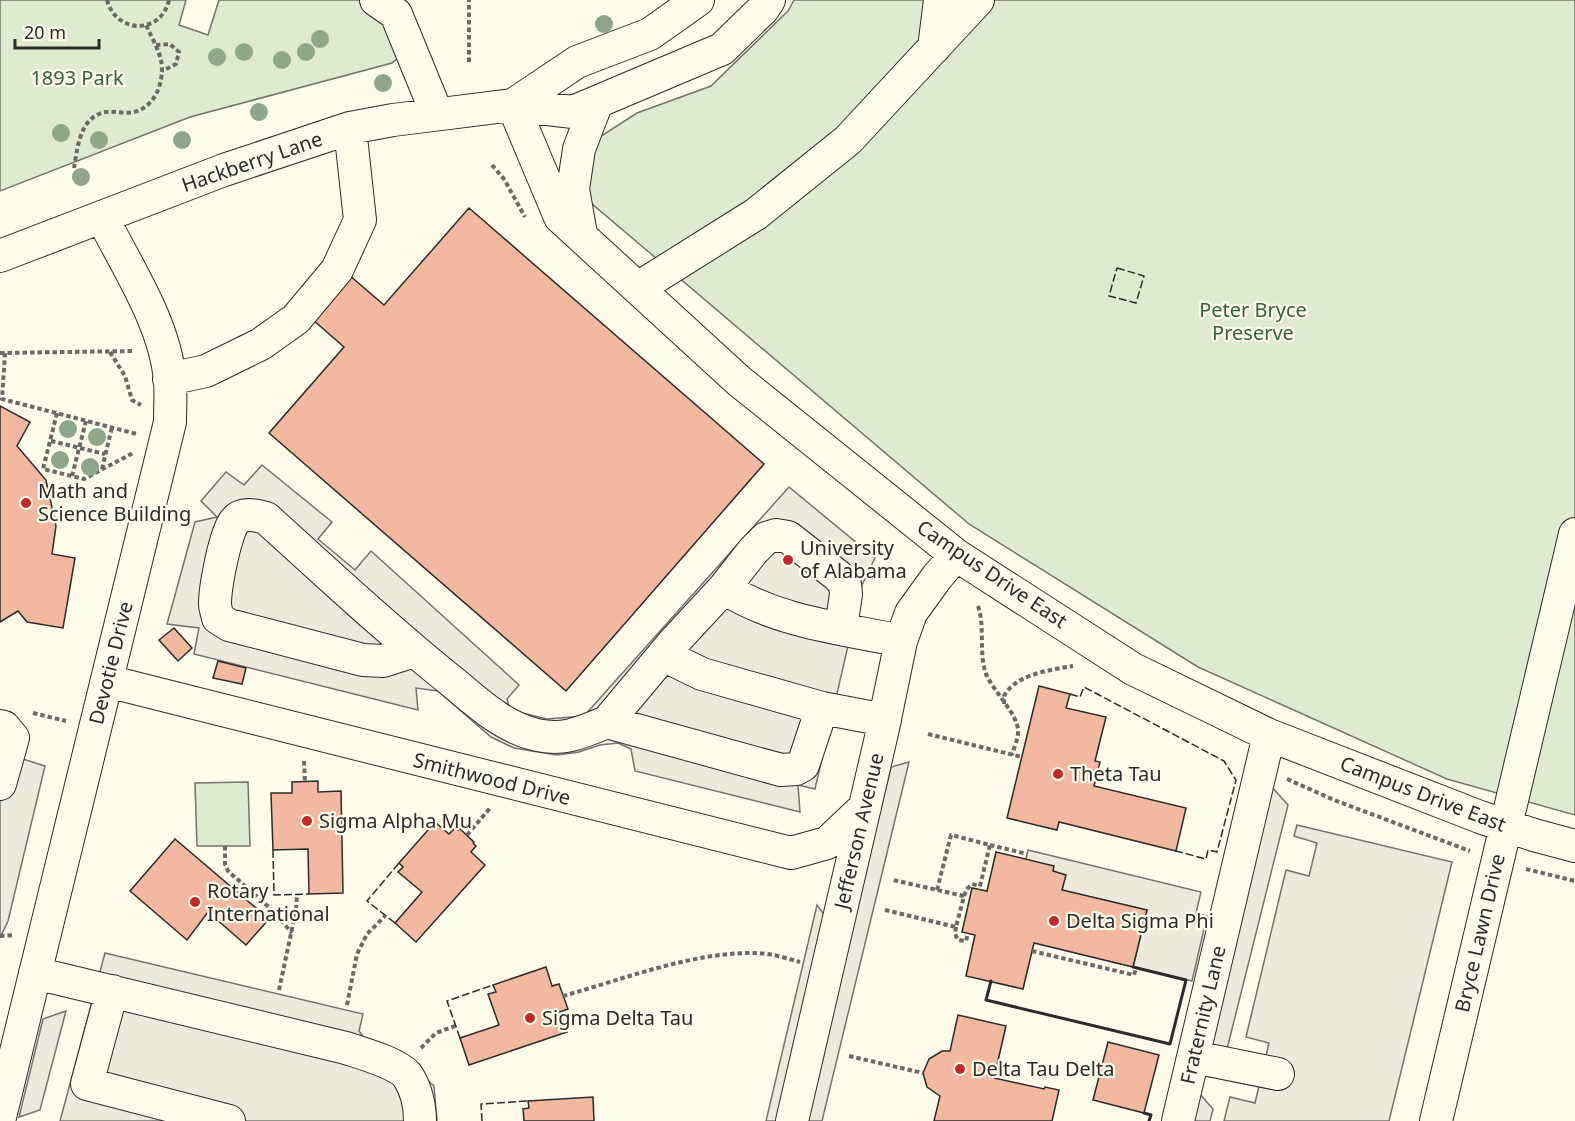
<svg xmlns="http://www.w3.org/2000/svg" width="1575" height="1121" viewBox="0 0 1575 1121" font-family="'Noto Sans',sans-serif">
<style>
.green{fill:#deebd1;stroke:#74746e;stroke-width:1.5}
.parking{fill:#eceadb;stroke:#74746e;stroke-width:1.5}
.building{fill:#f2b8a0;stroke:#2b2b2b;stroke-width:1.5}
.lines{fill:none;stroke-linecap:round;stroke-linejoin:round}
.minor-casing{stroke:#2b2b2b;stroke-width:34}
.path{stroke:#6a6964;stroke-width:4;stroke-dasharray:4.5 3;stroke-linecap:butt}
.minor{stroke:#fdfbea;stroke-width:32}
.fence{stroke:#2b2b2b;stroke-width:1.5;stroke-dasharray:8 3;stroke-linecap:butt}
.wall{stroke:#2b2b2b;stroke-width:3}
.tree{fill:#8ea78a}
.poi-dot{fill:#c62828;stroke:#fdfbea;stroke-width:2}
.labels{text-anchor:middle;stroke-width:4.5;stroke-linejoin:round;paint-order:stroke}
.park-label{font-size:20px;fill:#34623c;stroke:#fdfbea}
.street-label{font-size:20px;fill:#2b2b2b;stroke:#fdfbea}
.poi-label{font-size:20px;fill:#2b2b2b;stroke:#fdfbea;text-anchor:start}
</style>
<rect width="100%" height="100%" fill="#fdfbea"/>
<path class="green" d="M0 0H186L179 25 208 35 219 0H360C383 15 389 33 399 57L392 63 190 117 0 191Z
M794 0H1575V815L1447 779 1198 667 969 524 591 203 584 167 598 138 637 113 711 86 788 11Z
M248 782 250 846H197L195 783Z"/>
<path class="parking" d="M262 465 332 522 318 539 355 570 371 551 519 685 507 699 509 707 518 712 547 719 584 716 789 487 875 558 862 585 815 789 798 785 800 812 635 771 631 749 618 743 600 745 579 752 557 755 514 748 491 737 438 691 416 688 418 710 194 654 199 628 167 624 195 522 217 517 201 501 226 472 244 485Z
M0 740 23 759 45 766 8 921 0 938Z
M909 762 822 1121H805L891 767Z
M1271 786 1288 805 1227 1049 1209 1044Z
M1297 825 1452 862 1389 1121H1224L1230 1097 1255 1103 1269 1043 1246 1037 1286 870 1309 876 1317 843 1294 836Z
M1028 850 1201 892 1196 913 1207 916 1192 981 1133 967 1147 910 1062 890 1065 875 1053 871 1026 859Z
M817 905 828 920 779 1121H766Z
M105 953 363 1014 359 1031 367 1042 403 1057 434 1086 437 1121H60Z
M66 1011 40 1110 19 1117 43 1019Z
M1198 1092 1213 1109 1210 1121H1191Z"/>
<path class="building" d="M469 208 764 464 566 691 269 433 344 347 304 312 342 269 384 305Z
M0 406 30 422 17 446 46 480 56 526 52 554 75 558 63 628 27 622 18 611 0 622Z
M174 628 192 648 178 661 159 640Z
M218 661 246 668 242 684 213 678Z
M1039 686 1070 694 1066 708 1106 717 1095 761 1100 762 1094 786 1186 808 1176 851 1059 822 1057 830 1007 818Z
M318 781V792L341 791 343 893 309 894 308 849 273 850 271 793H292V782Z
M435 822 449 834 455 828 458 830 460 829 474 842 473 843 476 846 471 852 485 865 416 942 395 923 422 892 398 872 403 867 399 863Z
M175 839 269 919 246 945 208 912 187 940 130 891Z
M996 852 1054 866 1053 871 1066 875 1062 890 1147 910 1133 967 1034 943 1023 989 966 976 975 935 962 932 972 888 987 891Z
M546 967 552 986 559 984 568 1009 560 1012 567 1032 469 1065 460 1038 499 1025 488 994 496 992 493 985Z
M958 1015 1006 1026 994 1078 1044 1089 1045 1087 1059 1090 1052 1121H934L940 1096 927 1087 923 1073 929 1059 942 1051H950Z
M1108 1042 1159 1055 1144 1113 1093 1100Z
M593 1097 594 1121H524L523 1109 529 1108 528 1101Z"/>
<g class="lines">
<defs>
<path id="minor" d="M376 0 396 14 437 114
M934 48 940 0
M513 105 560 217 739 381 956 555 1133 669 1269 735 1480 817 1534 835 1575 846
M513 105 577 62 650 34 698 0
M581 234 573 189 579 149 597 102
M0 256 224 170 350 128 393 120 513 105 573 112 722 49 763 9 769 0
M638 288 756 214 848 140 978 0
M169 379 206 371 261 344 296 319 337 270 360 220 350 128
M724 588C777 622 840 628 901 641
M841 628 846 594 845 584 838 576 788 537 776 535 766 538 753 551 724 588 674 642 607 722 781 770 796 769 803 765 822 708 885 720
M414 651 383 661 363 660 229 625 218 618C217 613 215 608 215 604 215 588 225 532 235 521 242 512 256 515 266 518 326 572 385 628 449 679 476 701 502 727 537 735 565 741 582 732 607 722
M663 655 702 674 822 708
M107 681 791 853 827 843 865 807
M0 726 4 727 13 738 0 784
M35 973 346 1048C361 1053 397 1063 407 1075 416 1088 420 1106 420 1121
M112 991 87 1084 229 1121
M1194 1057 1278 1074
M0 1117 170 422C170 409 171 394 170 380 165 323 127 267 102 217
M792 1121 882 733 901 641 911 613 937 577 956 555
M1178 1121 1269 735
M1436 1121 1575 534"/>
</defs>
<use href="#minor" class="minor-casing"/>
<path class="path" d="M107 0C116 34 161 35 169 0
M156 45 170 44 179 52 176 64 162 71
M469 62V0
M492 165 504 179 525 217
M74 168C77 151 79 124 97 115 108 108 122 115 134 112 156 107 165 80 161 60 158 48 151 36 146 25
M110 352 125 376 132 400 141 405
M0 353 134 351
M5 353 2 399 137 434
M57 413 43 469 84 479 133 453
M51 441 105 454
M102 469 112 427
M72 476 86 421
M978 606C985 627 979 649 985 671 991 690 1019 714 1018 732 1018 739 1014 748 1012 755
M1004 704V696C1016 674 1050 670 1073 666
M33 713 66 721
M928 734 1022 757
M304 761 305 782
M1287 779 1334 800 1470 851
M467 835 491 807
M990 845 1027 854
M225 846V864L228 871 271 909 292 933
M1526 869 1575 881
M937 890 951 835 990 845 979 890
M964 896 967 889 972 884 980 886
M885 910 956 927 964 896 893 880
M956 927 955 934 958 940 966 941 968 933
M0 936 14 935
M1032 951 1134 975 1136 968
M279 990 296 910 297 895
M563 996C624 979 692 952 755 953 770 953 786 958 800 962
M347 1005 357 954 367 934 385 916
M421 1048 436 1033 455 1026
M849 1056 923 1073"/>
<use href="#minor" class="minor"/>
<path class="fence" d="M1117 268 1144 276 1136 303 1109 296Z
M1070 694 1080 697 1084 687 1224 761 1236 780 1217 852 1208 850 1206 859 1176 851
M273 850 274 895 309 894
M395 923 367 901 399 863
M460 1038 447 1001 493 985
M482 1121 481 1104 528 1101"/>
<path class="wall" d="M991 981 986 1000 1170 1044 1186 980 1133 967
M1144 1113 1151 1115 1149 1121"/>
</g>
<g class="tree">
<circle cx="604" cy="24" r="9"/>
<circle cx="320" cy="39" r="9"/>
<circle cx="244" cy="52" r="9"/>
<circle cx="306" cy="52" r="9"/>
<circle cx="217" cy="57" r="9"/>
<circle cx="282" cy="60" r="9"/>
<circle cx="383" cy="83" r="9"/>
<circle cx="259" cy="112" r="9"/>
<circle cx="61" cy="133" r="9"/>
<circle cx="99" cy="140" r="9"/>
<circle cx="182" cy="140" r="9"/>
<circle cx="81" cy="177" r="9"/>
<circle cx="68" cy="429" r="9"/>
<circle cx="97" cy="437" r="9"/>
<circle cx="60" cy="460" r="9"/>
<circle cx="90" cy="467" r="9"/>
</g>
<g class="poi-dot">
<circle cx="26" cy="503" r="6"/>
<circle cx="788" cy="560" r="6"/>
<circle cx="1058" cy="774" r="6"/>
<circle cx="307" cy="821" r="6"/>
<circle cx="195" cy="902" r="6"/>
<circle cx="1054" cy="921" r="6"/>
<circle cx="530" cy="1018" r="6"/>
<circle cx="960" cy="1069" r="6"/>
</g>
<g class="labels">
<g class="park-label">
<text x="77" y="85">1893 Park</text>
<text x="1253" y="317">Peter Bryce<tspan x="1253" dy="23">Preserve</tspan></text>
</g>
<g class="street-label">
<text transform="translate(252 162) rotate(-19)" y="7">Hackberry Lane</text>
<text transform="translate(992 574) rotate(34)" y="7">Campus Drive East</text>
<text transform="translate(111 663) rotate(-76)" y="7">Devotie Drive</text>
<text transform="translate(492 779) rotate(14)" y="7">Smithwood Drive</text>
<text transform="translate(1423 794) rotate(21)" y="7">Campus Drive East</text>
<text transform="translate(859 831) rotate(-77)" y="7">Jefferson Avenue</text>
<text transform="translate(1480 933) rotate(-77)" y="7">Bryce Lawn Drive</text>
<text transform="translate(1203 1015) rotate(-77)" y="7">Fraternity Lane</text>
</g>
<g class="poi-label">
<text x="38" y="498">Math and<tspan x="38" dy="23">Science Building</tspan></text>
<text x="800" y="555">University<tspan x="800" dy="23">of Alabama</tspan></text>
<text x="1070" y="781">Theta Tau</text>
<text x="319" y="828">Sigma Alpha Mu</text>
<text x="207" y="898">Rotary<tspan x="207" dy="23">International</tspan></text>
<text x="1066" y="928">Delta Sigma Phi</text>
<text x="542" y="1025">Sigma Delta Tau</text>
<text x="972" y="1076">Delta Tau Delta</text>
</g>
</g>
<path d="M15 39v9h84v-9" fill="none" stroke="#2b2b2b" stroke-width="3"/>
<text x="24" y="39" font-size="18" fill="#2b2b2b" stroke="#fdfbea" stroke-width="4.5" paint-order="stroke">20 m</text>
</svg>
